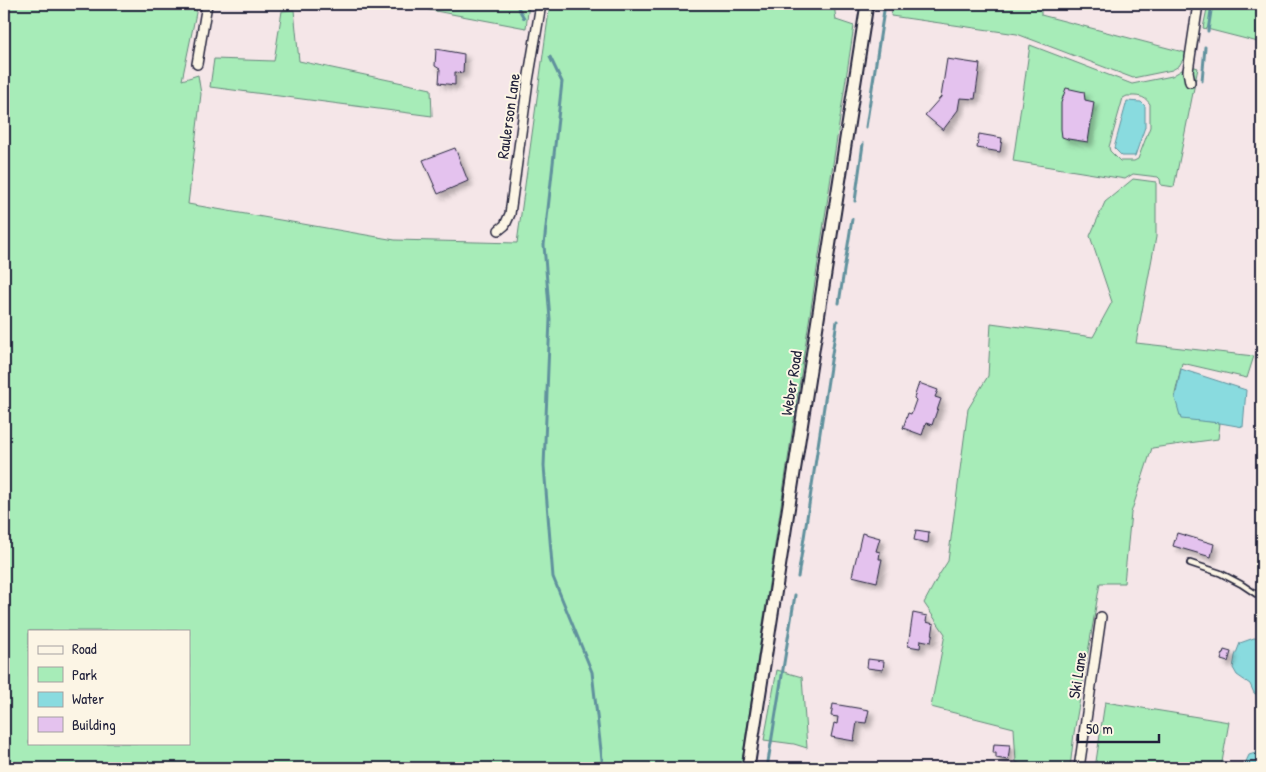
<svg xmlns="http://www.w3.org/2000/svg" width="1266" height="772" viewBox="0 0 1266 772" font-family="'Patrick Hand',sans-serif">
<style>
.green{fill:#a7ecb8;stroke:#64877a;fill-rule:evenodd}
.water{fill:#89dbdf;stroke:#60919d}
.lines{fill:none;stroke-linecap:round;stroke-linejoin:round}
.stream{stroke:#60919d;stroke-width:3}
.building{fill:#e4c2ee;stroke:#22223b;filter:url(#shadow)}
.service-casing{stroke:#22223b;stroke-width:8}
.minor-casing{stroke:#22223b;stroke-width:12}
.tertiary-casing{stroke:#22223b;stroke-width:15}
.service{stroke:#fcf5e5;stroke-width:4.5}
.minor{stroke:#fcf5e5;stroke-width:9}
.tertiary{stroke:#fcf5e5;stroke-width:11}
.labels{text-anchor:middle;stroke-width:4;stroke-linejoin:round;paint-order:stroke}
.street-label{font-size:16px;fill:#22223b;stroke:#fcf5e5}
</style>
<defs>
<filter id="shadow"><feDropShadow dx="4.5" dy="4.5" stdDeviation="2.5" flood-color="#0004"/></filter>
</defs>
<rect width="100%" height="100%" fill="#f5e6e8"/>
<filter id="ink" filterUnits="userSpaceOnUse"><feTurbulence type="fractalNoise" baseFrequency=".02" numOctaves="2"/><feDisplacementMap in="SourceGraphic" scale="10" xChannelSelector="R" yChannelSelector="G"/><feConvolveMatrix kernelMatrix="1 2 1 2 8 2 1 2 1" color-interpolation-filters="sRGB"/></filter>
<g filter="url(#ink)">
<path class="green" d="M4 4H171L197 8 182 80 198 75 201 94 188 204 395 240 517 243 550 4H834L836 20 854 26 741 768H4ZM29 631H189V743H29Z
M398 4H529L526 28Z
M893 4H1041V15L1187 53 1179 66 1172 70 1133 78 1017 34 891 16Z
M1208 4H1262V43L1203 28Z
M294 10 299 61 431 89 432 116 210 87 214 59 274 61 282 11Z
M1030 45 1132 84 1172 76 1182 70 1186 64 1198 68 1174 187 1161 185 1160 179 1158 177 1133 174 1125 179 1013 161ZM1127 96C1137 96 1144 95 1150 104V127L1138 159 1134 161H1120L1110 151 1109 147 1123 98Z
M1133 179 1156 182V237L1136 343 1254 356 1247 378 1182 363 1175 394 1181 418 1220 423 1218 439 1152 448 1131 513 1124 583H1100L1074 733 1070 768H1031L1016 762 1014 728 931 707 945 634 924 603 939 575 948 561 968 409 988 376 991 323 1093 337 1112 302 1090 236 1105 202Z
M777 670 802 677 807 748 794 744 764 740Z
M1105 702 1229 722 1221 768H1095Z"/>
<path class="water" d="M1127 101 1141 102 1145 106V127L1135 156H1122L1114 148Z
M1181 369 1246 390 1243 427 1220 423 1181 419 1175 398Z
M1254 638 1262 639V697L1254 693 1250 684 1237 675 1233 668 1235 656 1240 643Z
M1262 751V768H1243L1249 755Z"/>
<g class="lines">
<path class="stream" d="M516 4 524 18
M1208 31 1212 4
M550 57 562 82 544 245 550 319 544 466 553 577 592 672 603 768
M1202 81 1205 47
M866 127 885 4
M855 201 863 144
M839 303 852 219
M798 577 837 321
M767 768 795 595"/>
</g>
<path class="building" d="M436 49 464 54 463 73 455 72V85L439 83 440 69 435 66Z
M947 59 980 64 975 99 960 98 958 110 943 130 925 115 941 97Z
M1066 88 1084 92 1085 100 1094 102 1088 142 1068 139 1062 137 1061 129V103Z
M979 134 1002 138 1000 152 977 148Z
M455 148 468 181 438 194 423 160Z
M919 383 938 390 935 397 941 399 932 425 926 423 922 435 903 428 908 413 911 414 916 400 914 398Z
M916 530 929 532 928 543 914 540Z
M862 533 880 538 876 551 880 552 879 559H882L877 582 852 576Z
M1177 533 1214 544 1211 557 1173 546Z
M913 613 927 616 926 622 934 624 931 642 921 640 920 648 908 646Z
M1224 650 1231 652 1228 662 1221 660Z
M868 659 884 661 883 670 867 668Z
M833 704 869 710 866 723 857 722 854 741 831 737 834 723 837 724 838 717 831 716Z
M994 744 1010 745 1008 760 996 758V753H993Z"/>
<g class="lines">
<defs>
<path id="service" d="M1190 563 1220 573 1241 584 1262 598"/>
<path id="minor" d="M197 64 207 4
M1190 82 1188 71 1198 4
M499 230 505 225 510 214 528 81 541 4
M1079 768 1101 617"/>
<path id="tertiary" d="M748 768 867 4"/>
</defs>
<use href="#service" class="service-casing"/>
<use href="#minor" class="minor-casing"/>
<use href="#tertiary" class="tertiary-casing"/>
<use href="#service" class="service"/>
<use href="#minor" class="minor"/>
<use href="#tertiary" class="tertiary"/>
</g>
</g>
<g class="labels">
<g class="street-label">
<text transform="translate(508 116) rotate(-82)" y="6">Raulerson Lane</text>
<text transform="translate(791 383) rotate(-81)" y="6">Weber Road</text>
<text transform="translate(1077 675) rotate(-81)" y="6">Ski Lane</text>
</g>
</g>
<rect width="1266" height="772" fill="none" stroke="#fcf5e5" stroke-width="20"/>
<rect x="10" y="10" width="1246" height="752" fill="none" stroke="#22223b" stroke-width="2" filter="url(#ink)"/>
<rect x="28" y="630" width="162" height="115" fill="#fcf5e5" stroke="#a5a1a1"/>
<rect x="38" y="646" width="25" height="8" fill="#fcf5e5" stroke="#a5a1a1"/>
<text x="72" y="654" font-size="15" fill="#22223b">Road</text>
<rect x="38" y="667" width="25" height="15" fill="#a7ecb8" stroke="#a5a1a1"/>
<text x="72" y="680" font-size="15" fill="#22223b">Park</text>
<rect x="38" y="692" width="25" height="15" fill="#89dbdf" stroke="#a5a1a1"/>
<text x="72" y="704" font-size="15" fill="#22223b">Water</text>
<rect x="38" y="717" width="25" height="15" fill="#e4c2ee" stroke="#a5a1a1"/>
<text x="72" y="730" font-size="15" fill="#22223b">Building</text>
<path d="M1078 734v8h81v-8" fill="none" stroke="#22223b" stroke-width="2.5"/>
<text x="1086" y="734" font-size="15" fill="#22223b" stroke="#fcf5e5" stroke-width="4" paint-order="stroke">50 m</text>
</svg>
